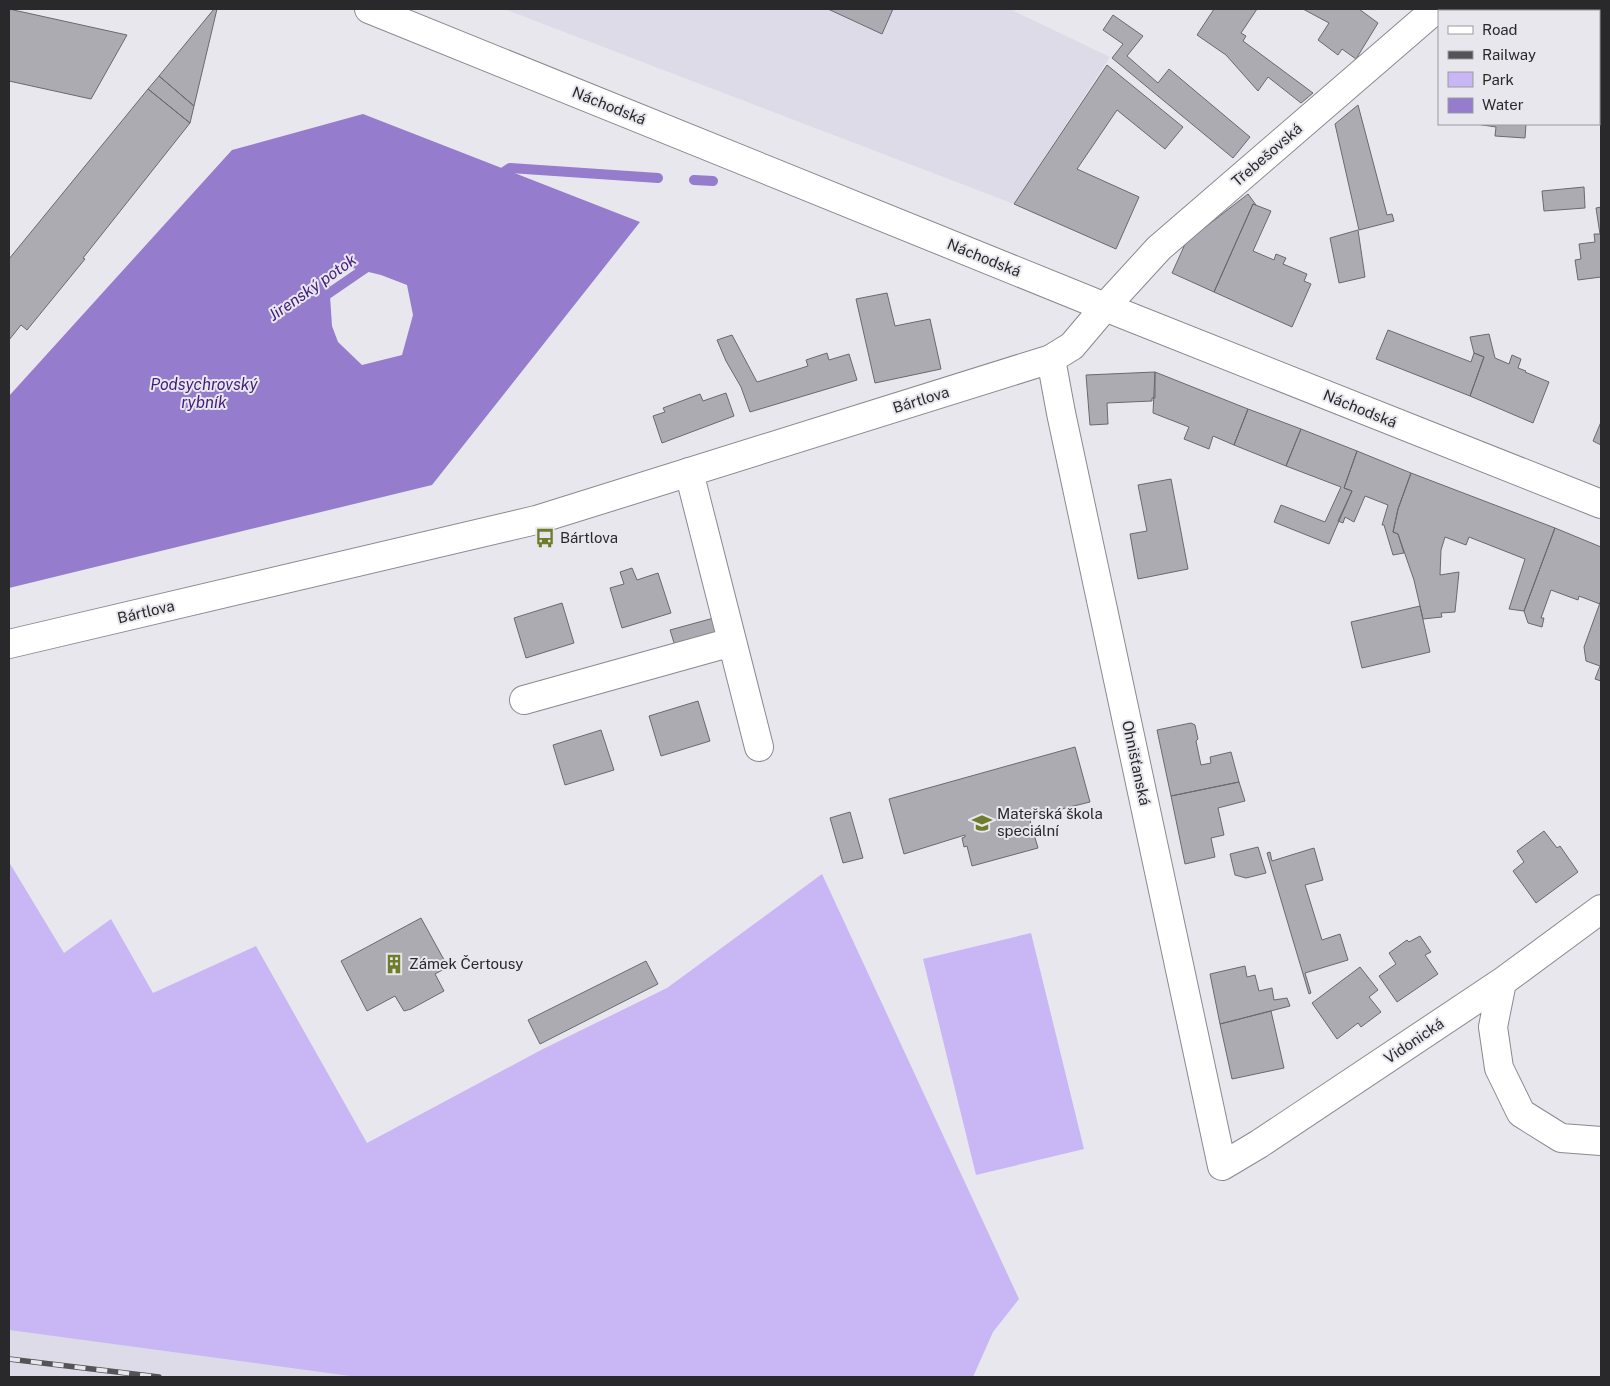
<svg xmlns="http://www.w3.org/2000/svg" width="1610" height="1386" viewBox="0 0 1610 1386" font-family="'Public Sans',sans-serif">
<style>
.built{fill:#dedbe9}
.green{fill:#c8b7f4}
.water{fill:#957ccd;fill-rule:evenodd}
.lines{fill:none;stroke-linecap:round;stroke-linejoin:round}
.stream{stroke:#957ccd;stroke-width:10}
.building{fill:#adabb2;stroke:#6b6970}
.minor-casing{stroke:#8a898f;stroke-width:30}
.tertiary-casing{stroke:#8a898f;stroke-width:30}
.secondary-casing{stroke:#8a898f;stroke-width:30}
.minor{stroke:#fff;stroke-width:28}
.tertiary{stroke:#fff;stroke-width:28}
.secondary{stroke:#fff;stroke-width:28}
.rail-casing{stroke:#545357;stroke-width:5.5}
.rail{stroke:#e8e7ee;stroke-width:4;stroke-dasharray:11;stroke-linecap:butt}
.labels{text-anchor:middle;stroke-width:4;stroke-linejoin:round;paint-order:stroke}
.street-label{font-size:15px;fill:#29282b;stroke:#e8e7ee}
.poi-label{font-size:15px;fill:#29282b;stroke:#e8e7ee;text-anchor:start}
.water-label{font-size:16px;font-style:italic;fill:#441b7c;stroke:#e8e7ee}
</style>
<rect width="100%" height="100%" fill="#e8e7ee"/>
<path class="built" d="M504 9H1010L1110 57 1014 204Z
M9 1330 93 1341 357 1377H9Z"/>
<path class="green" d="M9 862 64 953 111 919 153 993 256 946 367 1143 541 1050 667 988 822 874 1019 1299 993 1332 973 1377H357L9 1330Z
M1031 933 1084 1149 976 1175 923 959Z"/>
<path class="water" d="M363 114 640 222 432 485 9 588V396L232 150ZM344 266 381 275 407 285 413 315 402 355 362 365 338 342 332 326 329 281Z"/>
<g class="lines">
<path class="stream" d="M495 178 510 168 658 178
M694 180 713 181
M319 300 373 263"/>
</g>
<path class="building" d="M9 9 127 35 91 99 9 81Z
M214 9H217L194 106 159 76Z
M828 9H893L882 34Z
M1214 9H1257L1241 33 1246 36 1243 41 1313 93 1301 103 1268 77 1258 91 1226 55 1197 35Z
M1303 9H1359L1378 23 1356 59 1342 49 1338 55 1318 40 1329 23Z
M1113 15 1143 36 1127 56 1158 83 1169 69 1250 137 1233 158 1112 58 1123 44 1103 30Z
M1107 65 1183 127 1165 149 1117 110 1077 169 1139 197 1116 249 1014 204Z
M159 76 194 106 190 123 148 89Z
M148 89 190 123 83 258 85 259 27 330 21 325 9 340V259Z
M1358 105 1387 215 1392 214 1394 221 1359 230 1335 124Z
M1476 124H1526L1525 138 1495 136 1496 127Z
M1584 187 1585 208 1544 211 1542 191Z
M1248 194 1256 205 1253 204 1214 292 1172 273 1186 242Z
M1253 204 1271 211 1253 251 1274 260 1276 254 1286 258 1283 264 1307 274 1304 281 1311 284 1292 327 1214 292Z
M1601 207V277L1578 280 1575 260 1581 259 1579 244 1595 242 1594 234H1600L1596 208Z
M1358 230 1365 277 1339 283 1330 238Z
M887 293 895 326 930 319 941 369 875 383 856 299Z
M1388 330 1471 362 1474 353 1484 357 1470 396 1376 359Z
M1489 334 1495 358 1509 364 1512 355 1521 359 1518 368 1526 371 1525 372 1549 382 1533 423 1470 396 1484 357 1474 353 1470 337Z
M732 335 757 382 808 366 806 360 827 353 829 360 849 354 857 380 750 412 741 387 726 361 717 340Z
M1155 372 1248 409 1234 445 1213 436 1209 449 1184 439 1189 427 1153 413Z
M1155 372V398H1152V401L1107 403 1108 424 1090 425 1086 375Z
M726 393 734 416 662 443 653 416 665 412 663 408 700 394 703 401Z
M1248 409 1301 429 1286 466 1234 445Z
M1601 422V445L1593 441Z
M1301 429 1357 451 1344 488 1352 491 1329 544 1274 522 1281 505 1325 522 1341 487 1286 466Z
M1357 451 1411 473 1398 509 1393 532 1398 534 1404 553 1393 555 1384 525H1382L1388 505 1365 496 1354 522 1345 517 1343 523 1338 521 1352 491 1344 488Z
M1411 473 1555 528 1524 611 1509 609 1525 559 1469 537 1466 545 1445 537 1441 550 1440 575 1459 572 1455 612 1441 613 1442 617 1423 619 1414 580 1398 534 1393 532 1398 509Z
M1171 479 1188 569 1138 579 1130 534 1147 531 1138 485Z
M1555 528 1601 547V600L1600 604 1579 596 1578 600 1551 590 1541 618H1544L1542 627 1528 623 1524 611Z
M632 568 637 580 658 573 671 613 622 628 610 588 624 584 620 572Z
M1601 600V681L1595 679 1600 666 1586 661 1584 647Z
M562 603 574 643 526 658 514 618Z
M1420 606 1430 652 1362 668 1351 622Z
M721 616 723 622 710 639 676 649 670 630Z
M698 701 710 741 661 756 649 716Z
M1191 723 1195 725 1198 739 1196 741 1201 765 1211 763 1210 757 1231 752 1239 782 1171 796 1157 730Z
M601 730 614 770 565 785 553 745Z
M1075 747 1090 802 1029 817 1038 848 972 866 967 846 964 847 962 838 965 837V835L904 854 889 799Z
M1239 782 1245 801 1218 808 1224 835 1211 838 1215 857 1185 864 1171 796Z
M850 812 863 858 843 863 830 818Z
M1544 831 1557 848 1560 846 1578 872 1536 903 1513 871 1524 862 1517 851Z
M1258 847 1266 873 1246 878 1235 875 1230 854Z
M1314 848 1323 880 1305 885 1322 940 1340 934 1348 960 1305 973 1311 993 1309 994 1267 853 1270 852 1272 861Z
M421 918 448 967 435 974 444 991 411 1009 404 1011 395 996 367 1011 341 961Z
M1420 936 1431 952 1425 955 1438 974 1397 1002 1379 976 1396 964 1389 953 1407 940 1409 942Z
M646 961 658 984 540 1044 528 1020Z
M1245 966 1247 977 1255 975 1259 991 1272 988 1274 1000 1287 998 1290 1006 1220 1024 1210 974Z
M1360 967 1378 990 1369 997 1381 1012 1361 1027 1358 1023 1337 1039 1312 1003Z
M1271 1011 1284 1068 1232 1079 1220 1024Z"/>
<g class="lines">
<defs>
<path id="minor" d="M1105 307 1159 248 1436 9
M1051 359 1061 413 1222 1166 1259 1144 1502 982 1601 909
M689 472 759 747
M524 700 732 642
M1502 982 1493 1027 1499 1068 1521 1113 1561 1138 1601 1141"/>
<path id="tertiary" d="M9 644 536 520 1051 359 1072 346 1105 307"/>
<path id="secondary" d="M369 9 1105 307 1601 504"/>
</defs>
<use href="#minor" class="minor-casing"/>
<use href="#tertiary" class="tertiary-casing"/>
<use href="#secondary" class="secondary-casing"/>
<use href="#minor" class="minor"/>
<use href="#tertiary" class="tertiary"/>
<use href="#secondary" class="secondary"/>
<defs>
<path id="rail" d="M9 1359 159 1377"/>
</defs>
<use href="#rail" class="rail-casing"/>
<use href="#rail" class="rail"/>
</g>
<defs>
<symbol id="bus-bare" viewBox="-9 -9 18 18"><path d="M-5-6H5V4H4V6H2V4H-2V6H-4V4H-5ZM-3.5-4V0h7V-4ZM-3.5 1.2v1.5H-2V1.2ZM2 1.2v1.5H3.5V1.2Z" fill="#6f7c2a" stroke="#e8e7ee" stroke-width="2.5" paint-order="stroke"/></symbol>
<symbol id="school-bare" viewBox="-9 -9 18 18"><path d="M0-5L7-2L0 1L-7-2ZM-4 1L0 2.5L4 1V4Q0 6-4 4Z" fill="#6f7c2a" stroke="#e8e7ee" stroke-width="2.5" paint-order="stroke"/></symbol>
<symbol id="building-bare" viewBox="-9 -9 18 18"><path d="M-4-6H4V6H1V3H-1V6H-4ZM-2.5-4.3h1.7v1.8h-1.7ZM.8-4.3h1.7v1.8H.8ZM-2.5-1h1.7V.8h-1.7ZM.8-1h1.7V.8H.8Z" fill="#6f7c2a" stroke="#e8e7ee" stroke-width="2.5" paint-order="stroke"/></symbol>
</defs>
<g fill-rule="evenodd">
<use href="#bus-bare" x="531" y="524" width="28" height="28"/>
<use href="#school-bare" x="968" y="809" width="28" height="28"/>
<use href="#building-bare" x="380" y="950" width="28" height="28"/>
</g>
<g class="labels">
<g class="street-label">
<text transform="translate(609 106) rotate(22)" y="5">Náchodská</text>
<text transform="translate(1267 155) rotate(-41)" y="5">Třebešovská</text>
<text transform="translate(984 258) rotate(22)" y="5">Náchodská</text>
<text transform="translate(921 400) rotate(-17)" y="5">Bártlova</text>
<text transform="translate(1360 409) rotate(22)" y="5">Náchodská</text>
<text transform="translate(146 612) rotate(-13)" y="5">Bártlova</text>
<text transform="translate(1136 763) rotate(78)" y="5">Ohnišťanská</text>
<text transform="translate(1414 1041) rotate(-34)" y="5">Vidonická</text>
</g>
<g class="poi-label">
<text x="560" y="543">Bártlova</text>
<text x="997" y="819">Mateřská škola<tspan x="997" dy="17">speciální</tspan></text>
<text x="409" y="969">Zámek Čertousy</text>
</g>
<g class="water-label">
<text transform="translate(312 287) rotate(-35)" y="6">Jirenský potok</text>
<text x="204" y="390">Podsychrovský<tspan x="204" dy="18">rybník</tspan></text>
</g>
</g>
<rect width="1610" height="1386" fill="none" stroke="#29282b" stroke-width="20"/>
<rect x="1438" y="10" width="162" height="115" fill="#e8e7ee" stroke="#9c9ba0"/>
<rect x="1448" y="26" width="25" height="8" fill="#ffffff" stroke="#9c9ba0"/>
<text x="1482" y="35" font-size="15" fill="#29282b">Road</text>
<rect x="1448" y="51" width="25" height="8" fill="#545357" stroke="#9c9ba0"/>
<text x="1482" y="60" font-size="15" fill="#29282b">Railway</text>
<rect x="1448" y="72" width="25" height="15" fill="#c8b7f4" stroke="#9c9ba0"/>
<text x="1482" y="85" font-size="15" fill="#29282b">Park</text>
<rect x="1448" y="98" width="25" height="15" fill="#957ccd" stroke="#9c9ba0"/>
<text x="1482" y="110" font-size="15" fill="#29282b">Water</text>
</svg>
